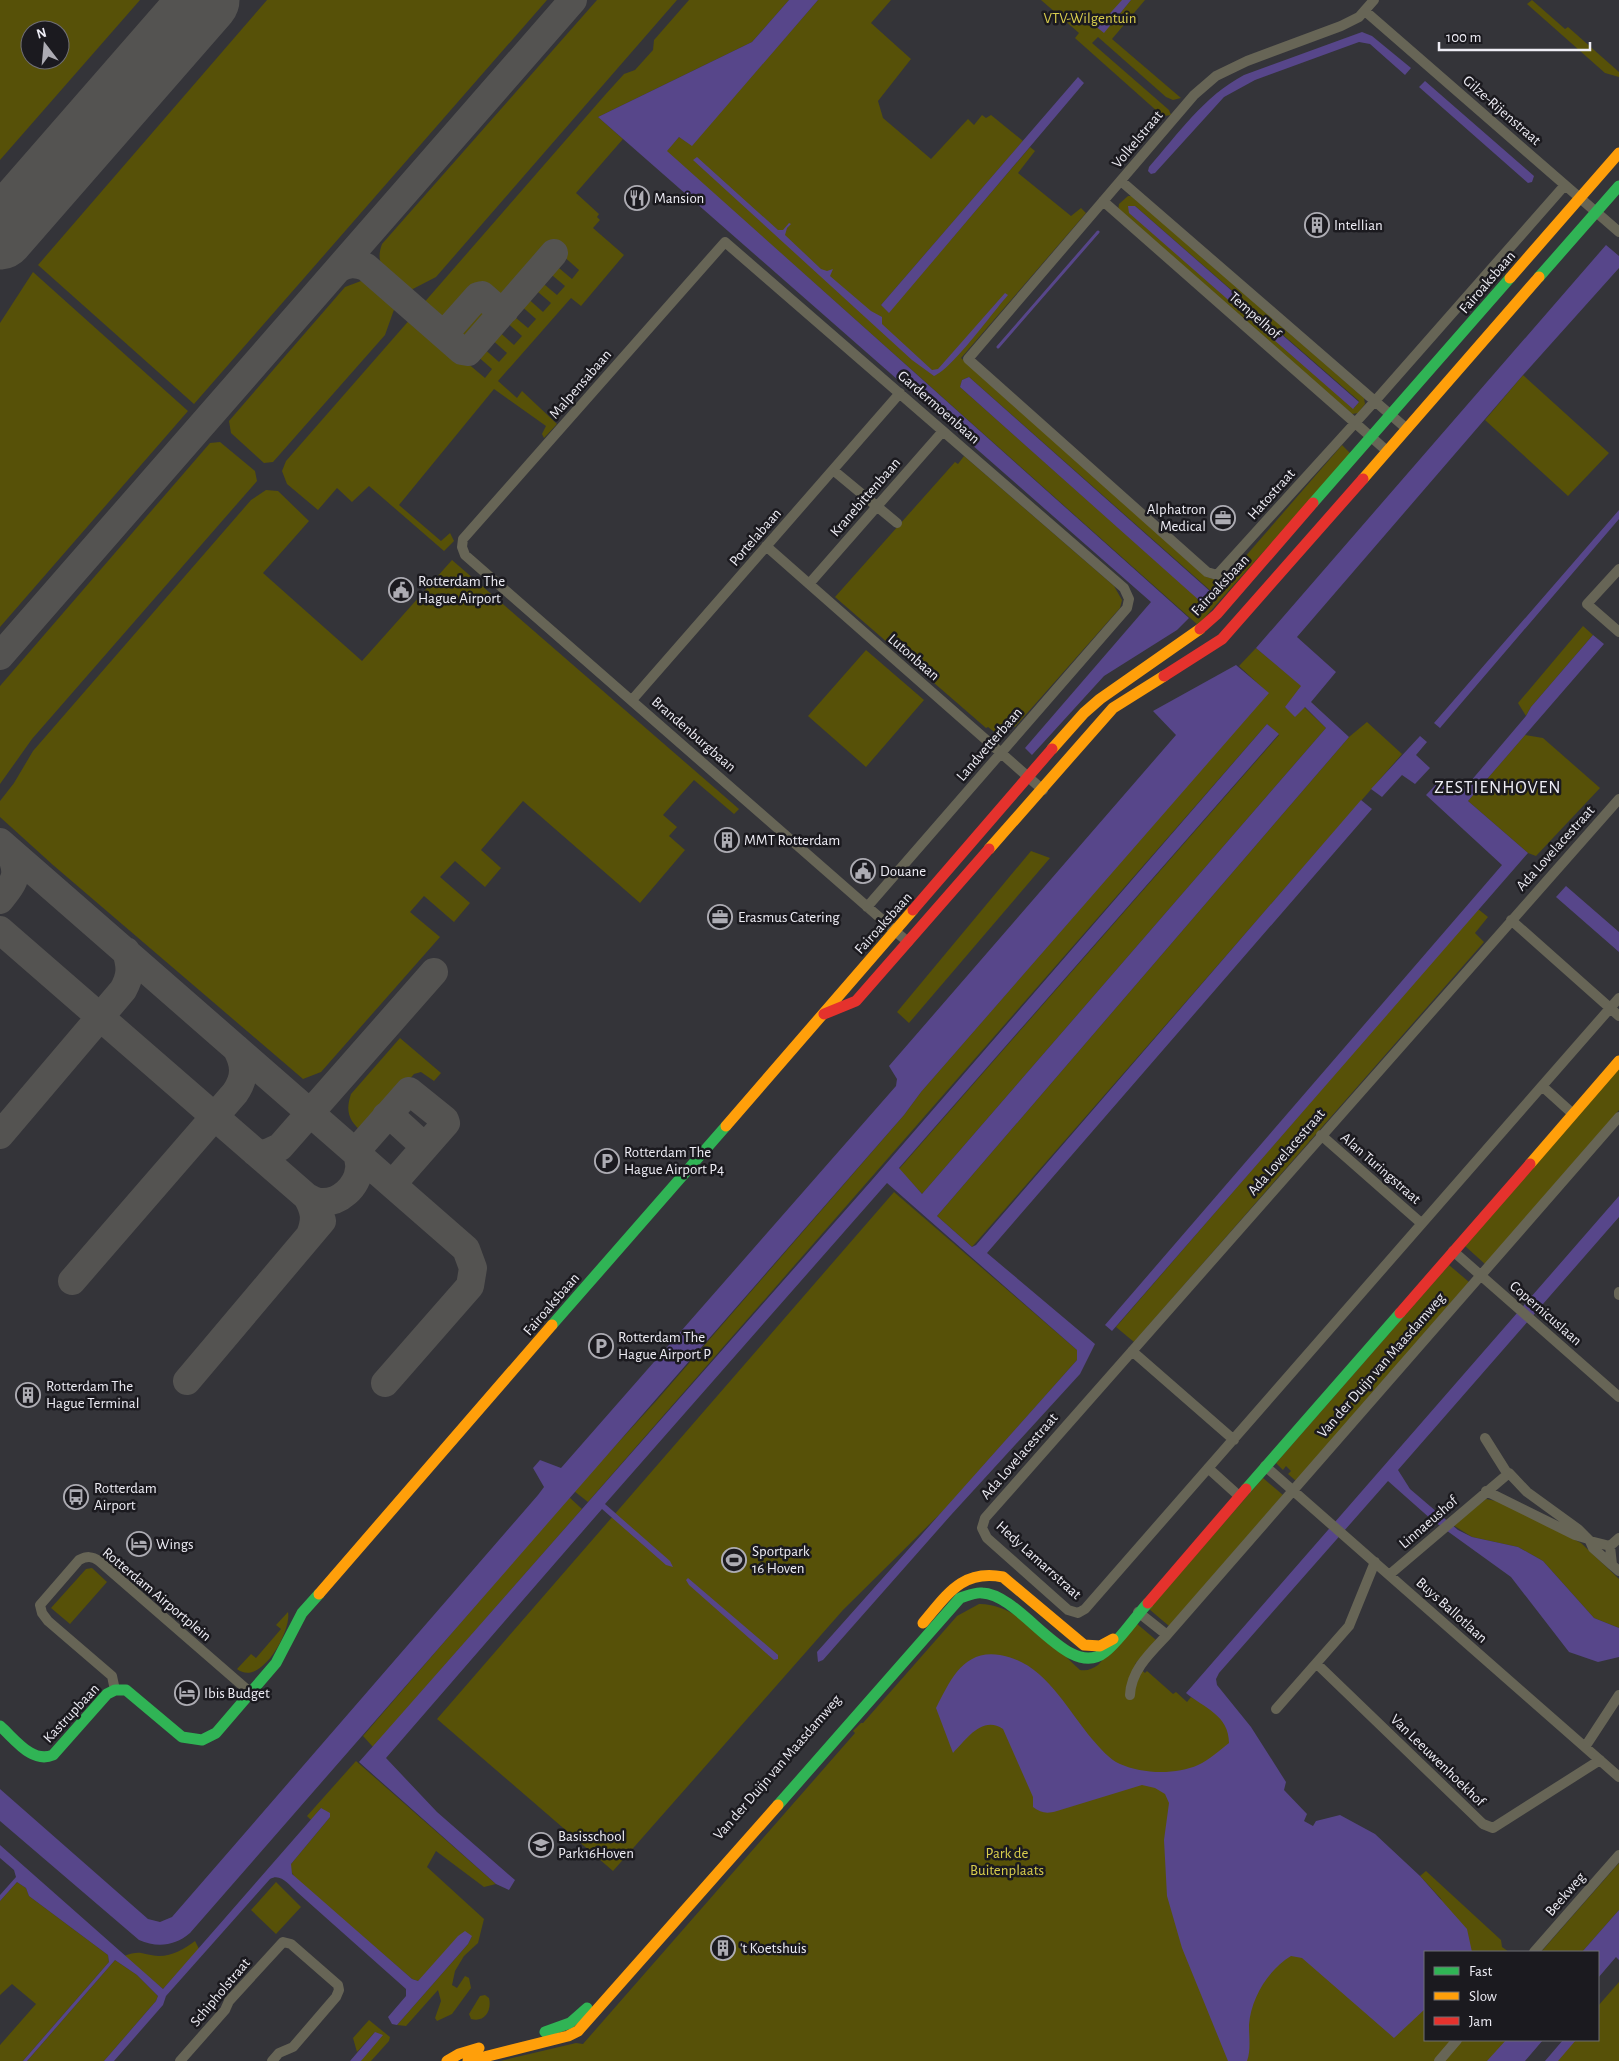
<svg xmlns="http://www.w3.org/2000/svg" width="1619" height="2061" viewBox="0 0 1619 2061" font-family="'Alegreya Sans',sans-serif">
<style>
.green{fill:#575108;fill-rule:evenodd}
.water{fill:#57468a}
.lines{fill:none;stroke-linecap:round;stroke-linejoin:round}
.stream{stroke:#57468a;stroke-width:3}
.taxiway{stroke:#545351;stroke-width:28}
.runway{stroke:#545351;stroke-width:69}
.street{stroke:#676556;stroke-width:10}
.fast{stroke:#30b455;stroke-width:11}
.slow{stroke:#ff9f0a;stroke-width:11}
.jam{stroke:#e5322d;stroke-width:11}
.labels{text-anchor:middle;stroke-width:5;stroke-linejoin:round;paint-order:stroke}
.park-label{font-size:15px;fill:#dace4d;stroke:#1b1a1f}
.street-label{font-size:15px;fill:#eeedf5;stroke:#1b1a1f}
.poi-label{font-size:15px;fill:#eeedf5;stroke:#1b1a1f;text-anchor:start}
.quarter-label{font-size:18px;letter-spacing:1px;fill:#eeedf5;stroke:#1b1a1f}
</style>
<rect width="100%" height="100%" fill="#343439"/>
<path class="green" d="M0 0H140L0 160ZM30 30H60V60H30Z
M267 0H547L194 404 38 265Z
M597 0H677L436 277 407 292C391 277 373 268 382 244Z
M689 0H789L752 42 598 117 623 139 576 193 599 214 597 217 600 220 593 228 624 255 581 306 571 298 498 381 517 398 522 391 557 424 544 438 542 434 546 426 494 389 399 505 441 541 450 533 454 541 444 551 369 486 352 502 337 488 318 510 287 484 282 471 286 461 412 317 464 363 466 362 485 378 492 369 475 354 481 346 499 362 507 353 489 337 496 329 514 345 522 336 504 320 510 313 528 328 536 319 518 303 525 296 543 312 551 303 532 287 539 280 557 295 565 286 547 271 553 263 572 279 579 270 561 254 565 249 557 243 504 302H500L484 289 477 290 448 321 442 323 422 305 605 95 624 74 635 70 653 50 654 40Z
M818 0H891L871 23 911 59 878 101 883 118 931 159 968 119 974 125 982 115 986 118 991 115 1023 141 881 305 889 312 1030 147 1035 151 1018 173 1071 216 1081 208 1086 213 961 358 1205 576C1215 581 1222 580 1230 574L1342 445 1351 454 1198 625 666 151 679 137 692 145ZM969 377 1211 591 1202 602 960 387 962 380Z
M1041 0H1129L1104 32 1131 0H1145L1112 39 1181 98 1173 100 1166 97 1098 37 1092 43 1169 110 1171 115 1164 116 1158 112 1076 39 1075 38 1079 33Z
M1532 0 1565 29 1568 27 1619 72V77L1605 73 1527 4Z
M1128 196H1132L1364 398 1365 404 1358 413 1352 414 1118 211 1119 204ZM1129 206H1135L1359 401 1354 408 1130 213Z
M33 272 188 411 0 627V323Z
M361 281 371 283 396 304 385 335 273 462 264 463 231 433 229 421 345 287Z
M482 303 490 310 492 315 471 339 465 342 457 335V329L478 304Z
M1523 375 1609 453 1568 496 1485 420Z
M220 442 255 471 257 481 32 739 0 784V686L210 443Z
M964 456 1114 586 1122 600 1120 608 1015 727 1013 726 1003 734H997L988 727 986 728 835 597 955 462 958 464Z
M266 490 278 491 309 521 263 573 362 661 452 560 739 809 734 814 694 780 663 815 677 827 669 836 685 850 640 903 523 801 481 850 501 868 485 887 455 861 440 877 470 903 454 922 424 896 410 912 440 937 321 1072 303 1079 53 865 0 817V801L14 783 33 751 251 500Z
M1583 626 1593 635 1531 707 1526 716 1518 703Z
M1256 648 1302 686 1285 708 1304 707 1326 728 922 1194 899 1169 1279 735 1267 724 588 1502 574 1491 657 1400 904 1115 921 1092 1268 693 1239 666Z
M866 650 924 700 866 767 808 716Z
M1367 722 1402 754 972 1247 937 1216 1349 737Z
M1525 735 1543 738 1600 788 1536 856 1528 853 1468 801Z
M1031 851 1050 858 909 1023 897 1012Z
M1478 909 1488 917 1475 933 1484 942 1134 1342 1116 1327Z
M400 1038 441 1073 434 1081 421 1072 414 1074 363 1133C349 1121 345 1112 351 1094Z
M1619 1069V1110L1485 1264 1465 1246Z
M894 1192 1077 1350V1360L945 1509 843 1610 613 1871 437 1719Z
M1449 1265 1469 1282 1296 1481 1288 1474 1291 1471 1286 1466 1283 1470 1276 1463Z
M1263 1478 1283 1495 1169 1626 1149 1609Z
M569 1497 582 1509 373 1747 363 1736Z
M1486 1499 1501 1502 1581 1543 1619 1579V1628L1594 1618 1543 1561 1518 1547 1472 1537 1453 1525Z
M92 1568 107 1582 70 1624 51 1608 86 1569Z
M979 1604C1016 1603 1054 1646 1080 1670 1088 1671 1092 1669 1098 1665L1136 1623 1156 1640 1135 1664 1145 1673 1147 1671 1173 1694 1176 1692 1187 1702 1191 1697 1218 1713 1303 1826 1442 1900 1420 1876 1426 1871 1501 1940 1502 1947 1509 1952H1425V2040H1523L1505 2061H500L576 2043 583 2044 855 1733 853 1731 861 1723H863L957 1616Z
M288 1612C292 1630 261 1688 237 1669L251 1654 256 1658 281 1629 276 1625Z
M356 1761 496 1884 484 1887 436 1851 427 1867 484 1919 478 1943 464 1956 455 1971 452 1985 457 1988 465 1976 469 1978 471 1988 452 2014 437 2021 435 2018 441 2001 438 1990 406 2026 397 2025 468 1944 472 1936 418 1981 412 1979 303 1885C296 1878 289 1874 291 1864L330 1817 321 1808 311 1820 307 1816Z
M1619 1863V1910L1582 1952H1541Z
M17 1882 26 1888 29 1896 108 1955 109 1962 23 2061H0V2045L36 2004 12 1984 0 1995V1901Z
M276 1882 301 1907 276 1934 251 1910Z
M195 1941 199 1949 163 1989 124 1956C141 1949 143 1955 159 1956 173 1956 184 1949 195 1941Z
M115 1960 137 1975 158 1996 156 2001 104 2061H27Z
M1619 1982V2061H1549L1568 2040H1598V2006Z
M485 1995 489 1998C492 2010 485 2023 471 2019L469 2014 480 1996Z
M369 2020 390 2037 389 2041 371 2061H361L375 2032 357 2052 353 2038Z"/>
<path class="water" d="M789 0H818L692 146 679 137 667 151 1189 618 1177 630 1104 676 1032 755 1025 748 1151 602 598 117 752 42Z
M1122 0H1131L1104 33 1090 22 1094 19 1103 21Z
M1362 32 1372 36 1411 68 1405 75 1370 44 1359 42 1255 80 1224 97 1155 173 1151 174 1148 171 1149 167C1178 134 1204 96 1244 75Z
M1078 77 1084 83 889 313 881 305Z
M1425 81 1534 176 1532 182 1528 183 1419 87Z
M697 157 778 230H783L789 223 791 224 787 228 785 235 821 269 827 271 833 269 830 276 871 311 882 317V324L932 370 938 369 1005 293 1008 295C993 312 952 369 934 376L912 360 693 160Z
M1128 206H1135L1359 402 1353 409 1129 213Z
M1606 245 1619 256V268L1523 375 1297 637 1336 672 1311 702 1349 737 937 1216 972 1247 976 1245 1361 800 1372 809 987 1253 1095 1344 1080 1374 951 1515 823 1660 818 1662 817 1652 1077 1360V1350L887 1183 605 1504 670 1561 673 1567 666 1565 602 1509 386 1758 437 1812 515 1880 509 1890 496 1884 359 1762 872 1180 1267 724 1279 734 899 1168 922 1194 1326 728 1305 707 1295 717 1285 707 1301 686 1256 648Z
M969 377 1211 592 1201 602 960 387 962 380Z
M1619 510V519L1440 728 1434 723Z
M1593 635 1604 644 1468 801 1528 853 1112 1331 1105 1325 1502 865 1426 795 1441 779 1459 795 1526 716 1531 707Z
M1236 665 1269 693 921 1092 904 1115 190 1933C175 1946 157 1948 139 1940L0 1821V1789L148 1919 160 1922 172 1917 538 1495 544 1487 533 1468 540 1460 561 1468 896 1086 897 1079 889 1066 1176 735 1153 711Z
M1420 736 1427 742 1416 755 1430 768 1415 784 1402 775 1382 797 1371 789Z
M1566 886 1619 932V952L1556 897Z
M1619 1196V1217L1398 1470 1410 1489 1458 1530 1472 1537 1518 1547 1543 1561 1594 1618 1619 1628V1657L1598 1662 1569 1652 1511 1577 1432 1520 1388 1481 1219 1673 1216 1679 1217 1685 1251 1727 1286 1782 1284 1790 1307 1814 1304 1821 1313 1826 1316 1821 1340 1815 1375 1834 1420 1876 1467 1929 1472 1952H1425V2009L1394 2038 1302 1958 1291 1956C1268 1970 1251 1998 1249 2025 1249 2037 1251 2050 1247 2061H1228L1182 1948 1167 1896 1164 1840 1169 1803 1165 1794 1155 1788 1142 1785 1057 1811C1047 1814 1041 1813 1033 1807V1797L1003 1729C982 1715 966 1740 953 1753L936 1708C950 1681 963 1649 1000 1655 1044 1662 1066 1708 1092 1739 1101 1749 1109 1759 1120 1764 1142 1774 1176 1775 1198 1765 1209 1760 1220 1750 1229 1743 1229 1715 1204 1708 1186 1693Z
M688 1578 778 1655V1659L774 1660 689 1585 686 1580Z
M321 1808 330 1813V1817L291 1864 292 1874 412 1979 418 1981 458 1936 465 1931 472 1936 468 1944 397 2025 392 2024 388 2017 406 1996V1989L297 1892C289 1885 281 1873 270 1879L166 1996 163 2005 114 2061H104L156 2001 158 1996 137 1975 115 1960 27 2061H23L109 1962 108 1955 29 1896 26 1888 17 1882 0 1901V1895L16 1877 14 1870 0 1858V1845L163 1989Z
M1619 1910V1960L1616 1957 1598 1978V1952H1582Z
M375 2032 383 2035 361 2061H350Z
M1506 2040H1543L1525 2061H1487Z
M1563 2040H1576L1558 2061H1545Z"/>
<g class="lines">
<path class="stream" d="M998 347 1098 232"/>
<path class="taxiway" d="M0 253 19 217 44 184
M338 269C348 263 355 263 366 267L462 351 468 352 554 253
M440 331 446 332 478 296 482 295 499 310H505
M0 656 573 0
M0 842 466 1249 473 1268 470 1286 385 1383
M0 900C17 879 20 873 8 849
M0 930 307 1197C315 1211 316 1220 310 1235
M386 1116H391L425 1147
M0 1135 123 990C131 976 131 967 126 951
M255 1152 265 1154 280 1147 434 972
M307 1197C311 1199 317 1202 321 1202 340 1203 357 1187 359 1169 360 1163 357 1156 357 1150L409 1091 445 1120 446 1123 396 1180 395 1186
M72 1281 235 1093C246 1077 245 1064 236 1048
M187 1381 322 1221"/>
<path class="runway" d="M0 235 205 0"/>
<path class="street" d="M1374 0 1359 17 1341 26 1247 61 1216 76 1194 95 968 359 1207 572 1217 575 1375 401 1565 185
M1365 11 1619 232
M1121 181 1407 429
M1103 201 1387 451
M833 470 897 523
M766 546 1043 790
M1619 569 1587 604 1619 632
M809 584 943 431
M632 700 900 393
M1619 799 985 1518 982 1528 987 1538 1068 1610 1078 1613 1085 1609 1619 998
M867 907 1127 608 1129 599 1124 588 725 242 463 539 462 547 465 555 895 931 908 942
M1511 920 1619 1016
M1542 1086 1573 1114
M1321 1135 1421 1223
M1453 1251 1619 1397
M1619 1292V1295
M1132 1351 1234 1440
M1485 1438 1507 1473
M1265 1466 1619 1777
M1208 1468 1239 1496
M1486 1491 1575 1535 1585 1538
M1590 1541 1593 1548 1612 1565
M1610 1546 1619 1538
M1389 1575 1509 1473 1527 1492 1578 1529 1590 1541 1610 1546 1612 1565 1619 1571
M1167 1635 1619 1117
M1317 1664 1483 1824 1493 1828 1600 1760
M115 1690 112 1676 48 1621 42 1613 40 1605 79 1560C87 1556 92 1556 99 1561L251 1693
M1130 1695C1131 1670 1151 1652 1167 1635L1138 1612
M1276 1709 1349 1626 1375 1562
M1585 1747 1619 1695
M1534 1952 1619 1855
M180 2061 225 2010 229 2001 283 1942 291 1944 338 1985 339 1990 336 1997 293 2047 279 2053 272 2061
M1439 2061 1457 2040"/>
<path class="fast" d="M1539 277 1619 186
M1313 503 1510 278
M552 1325 726 1126
M1246 1489 1400 1313
M0 1726C15 1739 32 1764 53 1755L107 1694 115 1690H126L182 1737 202 1740 216 1733 276 1663 302 1613 319 1594
M778 1805 960 1598C967 1596 975 1592 982 1593 1022 1594 1068 1682 1105 1652 1121 1639 1134 1618 1148 1603
M545 2032 570 2023 587 2008"/>
<path class="slow" d="M1510 278 1619 153
M1363 479 1539 277
M1052 749 1084 713 1100 699 1200 629
M989 849 1113 708 1164 676
M726 1126 913 910
M1530 1164 1619 1061
M319 1594 552 1325
M923 1623C947 1595 962 1569 1003 1577L1084 1645 1100 1646 1113 1639
M447 2061 459 2054 479 2048
M468 2061 568 2036 578 2031 778 1805"/>
<path class="jam" d="M1200 629 1217 614 1313 503
M1164 676 1222 639 1363 479
M913 910 1052 749
M824 1014 856 1001 989 849
M1400 1313 1530 1164
M1148 1603 1246 1489"/>
</g>
<defs>
<symbol id="restaurant-ring" viewBox="-11 -11 22 22"><circle r="9.5" fill="#1b1a1f" stroke="#adacb3" stroke-width="1.5"/><path d="M-5-6h1v4h1v-4h1v4h1v-4h1v5L-1.5 .5V6h-2V.5L-5-1ZM5-6V6H3V1.5H1.5Q1.5-4 5-6Z" fill="#adacb3"/></symbol>
<symbol id="building-ring" viewBox="-11 -11 22 22"><circle r="9.5" fill="#1b1a1f" stroke="#adacb3" stroke-width="1.5"/><path d="M-4-6H4V6H1V3H-1V6H-4ZM-2.5-4.3h1.7v1.8h-1.7ZM.8-4.3h1.7v1.8H.8ZM-2.5-1h1.7V.8h-1.7ZM.8-1h1.7V.8H.8Z" fill="#adacb3"/></symbol>
<symbol id="office-ring" viewBox="-11 -11 22 22"><circle r="9.5" fill="#1b1a1f" stroke="#adacb3" stroke-width="1.5"/><path d="M-6-3h4V-5.5h4V-3h4V5H-6ZM-1-4.5V-3h2v-1.5ZM-6 0V1H6V0Z" fill="#adacb3"/></symbol>
<symbol id="civic-ring" viewBox="-11 -11 22 22"><circle r="9.5" fill="#1b1a1f" stroke="#adacb3" stroke-width="1.5"/><path d="M-.6-6.5H3V-4.5H.6V-3L4-1V1h2V6H-6V1h2V-1L-.6-3ZM-1.2 2.5V6h2.4V2.5Z" fill="#adacb3"/></symbol>
<symbol id="parking-ring" viewBox="-11 -11 22 22"><circle r="9.5" fill="#1b1a1f" stroke="#adacb3" stroke-width="1.5"/><path d="M-3.5-5.5H1a3.5 3.5 0 0 1 0 7H-1V5.5H-3.5ZM-1-3.4V-.6H.8a1.4 1.4 0 0 0 0-2.8Z" fill="#adacb3"/></symbol>
<symbol id="bus-ring" viewBox="-11 -11 22 22"><circle r="9.5" fill="#1b1a1f" stroke="#adacb3" stroke-width="1.5"/><path d="M-5-6H5V4H4V6H2V4H-2V6H-4V4H-5ZM-3.5-4V0h7V-4ZM-3.5 1.2v1.5H-2V1.2ZM2 1.2v1.5H3.5V1.2Z" fill="#adacb3"/></symbol>
<symbol id="hotel-ring" viewBox="-11 -11 22 22"><circle r="9.5" fill="#1b1a1f" stroke="#adacb3" stroke-width="1.5"/><path d="M-6-4.5h1.5V1H6V5H4.5V3h-9V5H-6ZM-4 0a1.8 1.8 0 1 1 3.6 0ZM.5 0V-2.5h3Q6-2.5 6 0Z" fill="#adacb3"/></symbol>
<symbol id="stadium-ring" viewBox="-11 -11 22 22"><circle r="9.5" fill="#1b1a1f" stroke="#adacb3" stroke-width="1.5"/><path d="M0-5a6.5 5 0 1 0 0 10a6.5 5 0 1 0 0-10ZM-3.5-1.8h7v3.6h-7Z" fill="#adacb3"/></symbol>
<symbol id="school-ring" viewBox="-11 -11 22 22"><circle r="9.5" fill="#1b1a1f" stroke="#adacb3" stroke-width="1.5"/><path d="M0-5L7-2L0 1L-7-2ZM-4 1L0 2.5L4 1V4Q0 6-4 4Z" fill="#adacb3"/></symbol>
</defs>
<g fill-rule="evenodd">
<use href="#restaurant-ring" x="623" y="184" width="28" height="28"/>
<use href="#building-ring" x="1303" y="211" width="28" height="28"/>
<use href="#office-ring" x="1209" y="504" width="28" height="28"/>
<use href="#civic-ring" x="387" y="576" width="28" height="28"/>
<use href="#building-ring" x="713" y="826" width="28" height="28"/>
<use href="#civic-ring" x="849" y="857" width="28" height="28"/>
<use href="#office-ring" x="706" y="903" width="28" height="28"/>
<use href="#parking-ring" x="593" y="1147" width="28" height="28"/>
<use href="#parking-ring" x="587" y="1332" width="28" height="28"/>
<use href="#building-ring" x="14" y="1381" width="28" height="28"/>
<use href="#bus-ring" x="62" y="1483" width="28" height="28"/>
<use href="#hotel-ring" x="125" y="1530" width="28" height="28"/>
<use href="#stadium-ring" x="720" y="1546" width="28" height="28"/>
<use href="#hotel-ring" x="173" y="1679" width="28" height="28"/>
<use href="#school-ring" x="527" y="1831" width="28" height="28"/>
<use href="#building-ring" x="709" y="1934" width="28" height="28"/>
</g>
<g class="labels">
<g class="park-label">
<text x="1090" y="23">VTV-Wilgentuin</text>
<text x="1007" y="1858">Park de<tspan x="1007" dy="17">Buitenplaats</tspan></text>
</g>
<g class="street-label">
<text transform="translate(1502 110) rotate(41)" y="5">Gilze-Rijenstraat</text>
<text transform="translate(1137 139) rotate(-50)" y="5">Volkelstraat</text>
<text transform="translate(1487 282) rotate(-49)" y="5">Fairoaksbaan</text>
<text transform="translate(1255 315) rotate(41)" y="5">Tempelhof</text>
<text transform="translate(580 384) rotate(-49)" y="5">Malpensabaan</text>
<text transform="translate(939 407) rotate(41)" y="5">Gardermoenbaan</text>
<text transform="translate(1271 494) rotate(-48)" y="5">Hatostraat</text>
<text transform="translate(865 497) rotate(-49)" y="5">Kranebittenbaan</text>
<text transform="translate(755 537) rotate(-49)" y="5">Portelabaan</text>
<text transform="translate(1220 585) rotate(-47)" y="5">Fairoaksbaan</text>
<text transform="translate(914 657) rotate(41)" y="5">Lutonbaan</text>
<text transform="translate(694 734) rotate(41)" y="5">Brandenburgbaan</text>
<text transform="translate(989 744) rotate(-49)" y="5">Landvetterbaan</text>
<text transform="translate(1555 848) rotate(-48)" y="5">Ada Lovelacestraat</text>
<text transform="translate(883 923) rotate(-48)" y="5">Fairoaksbaan</text>
<text transform="translate(1286 1152) rotate(-49)" y="5">Ada Lovelacestraat</text>
<text transform="translate(1381 1168) rotate(41)" y="5">Alan Turingstraat</text>
<text transform="translate(551 1304) rotate(-49)" y="5">Fairoaksbaan</text>
<text transform="translate(1546 1313) rotate(41)" y="5">Copernicuslaan</text>
<text transform="translate(1381 1365) rotate(-49)" y="5">Van der Duijn van Maasdamweg</text>
<text transform="translate(1019 1456) rotate(-49)" y="5">Ada Lovelacestraat</text>
<text transform="translate(1428 1522) rotate(-41)" y="5">Linnaeushof</text>
<text transform="translate(1039 1560) rotate(42)" y="5">Hedy Lamarrstraat</text>
<text transform="translate(157 1594) rotate(40)" y="5">Rotterdam Airportplein</text>
<text transform="translate(1452 1610) rotate(42)" y="5">Buys Ballotlaan</text>
<text transform="translate(71 1713) rotate(-47)" y="5">Kastrupbaan</text>
<text transform="translate(1438 1760) rotate(44)" y="5">Van Leeuwenhoekhof</text>
<text transform="translate(777 1767) rotate(-49)" y="5">Van der Duijn van Maasdamweg</text>
<text transform="translate(1565 1894) rotate(-49)" y="5">Beekweg</text>
<text transform="translate(220 1992) rotate(-50)" y="5">Schipholstraat</text>
</g>
<g class="poi-label">
<text x="654" y="203">Mansion</text>
<text x="1334" y="230">Intellian</text>
<text x="1206" y="514" text-anchor="end">Alphatron<tspan x="1206" dy="17">Medical</tspan></text>
<text x="418" y="586">Rotterdam The<tspan x="418" dy="17">Hague Airport</tspan></text>
<text x="744" y="845">MMT Rotterdam</text>
<text x="880" y="876">Douane</text>
<text x="738" y="922">Erasmus Catering</text>
<text x="624" y="1157">Rotterdam The<tspan x="624" dy="17">Hague Airport P4</tspan></text>
<text x="618" y="1342">Rotterdam The<tspan x="618" dy="17">Hague Airport P</tspan></text>
<text x="46" y="1391">Rotterdam The<tspan x="46" dy="17">Hague Terminal</tspan></text>
<text x="94" y="1493">Rotterdam<tspan x="94" dy="17">Airport</tspan></text>
<text x="156" y="1549">Wings</text>
<text x="752" y="1556">Sportpark<tspan x="752" dy="17">16 Hoven</tspan></text>
<text x="204" y="1698">Ibis Budget</text>
<text x="558" y="1841">Basisschool<tspan x="558" dy="17">Park16Hoven</tspan></text>
<text x="740" y="1953">'t Koetshuis</text>
</g>
<g class="quarter-label">
<text x="1498" y="793">ZESTIENHOVEN</text>
</g>
</g>
<rect x="1424" y="1951" width="175" height="90" fill="#1b1a1f" stroke="#6f6e75"/>
<rect x="1434" y="1967" width="25" height="8" fill="#30b455" stroke="#6f6e75"/>
<text x="1469" y="1976" font-size="15" fill="#eeedf5">Fast</text>
<rect x="1434" y="1992" width="25" height="8" fill="#ff9f0a" stroke="#6f6e75"/>
<text x="1469" y="2001" font-size="15" fill="#eeedf5">Slow</text>
<rect x="1434" y="2017" width="25" height="8" fill="#e5322d" stroke="#6f6e75"/>
<text x="1469" y="2026" font-size="15" fill="#eeedf5">Jam</text>
<g transform="translate(45 45) rotate(344)"><circle r="24" fill="#1b1a1f" stroke="#6f6e75"/>
<path d="M0-4L9 19L0 12L-9 19Z" fill="#adacb3"/>
<text y="-8" font-size="14" font-weight="bold" text-anchor="middle" fill="#eeedf5">N</text>
</g>
<path d="M1439 42v8h151v-8" fill="none" stroke="#eeedf5" stroke-width="2.5"/>
<text x="1446" y="42" font-size="15" fill="#eeedf5" stroke="#1b1a1f" stroke-width="4" paint-order="stroke">100 m</text>
</svg>
